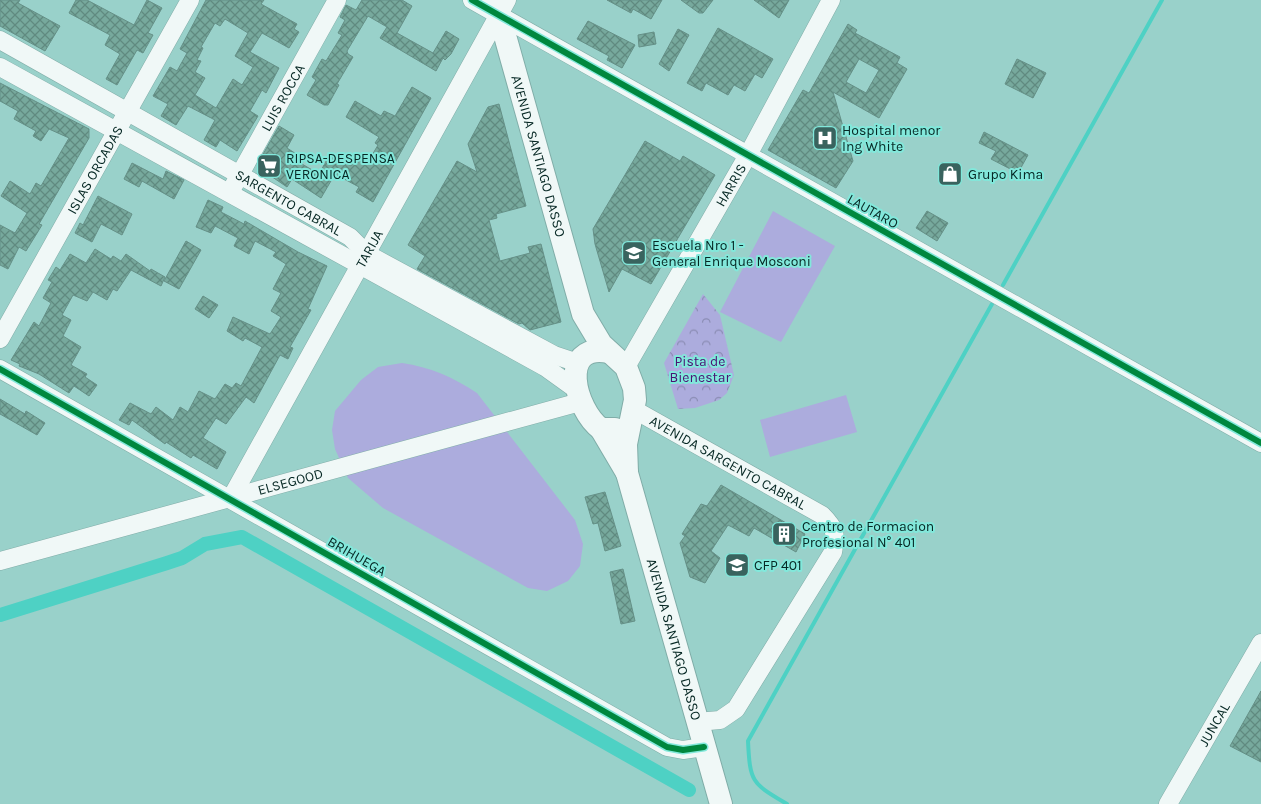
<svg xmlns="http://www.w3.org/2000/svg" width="1261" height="804" viewBox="0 0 1261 804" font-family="Karla,sans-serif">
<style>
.forest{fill:url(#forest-crowns)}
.pitch{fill:#acacdd}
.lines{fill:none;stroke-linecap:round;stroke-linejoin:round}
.stream{stroke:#4ed1c4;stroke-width:4}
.canal{stroke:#4ed1c4;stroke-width:14}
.building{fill:url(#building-cross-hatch);stroke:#659087;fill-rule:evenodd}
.minor-casing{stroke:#80ada8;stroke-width:19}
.major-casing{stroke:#80ada8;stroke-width:24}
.minor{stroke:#f0f8f7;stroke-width:18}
.major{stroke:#f0f8f7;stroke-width:22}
.cycleway-casing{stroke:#82e8db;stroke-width:9}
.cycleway{stroke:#00873e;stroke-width:6}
.labels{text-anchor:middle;stroke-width:4;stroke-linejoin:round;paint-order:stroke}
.street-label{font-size:14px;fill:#062824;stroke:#82e8db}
.poi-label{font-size:14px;fill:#062824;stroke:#82e8db;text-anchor:start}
.park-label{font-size:14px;fill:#4a1273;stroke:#82e8db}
</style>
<defs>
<pattern id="forest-crowns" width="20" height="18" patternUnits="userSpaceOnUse" patternTransform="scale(1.25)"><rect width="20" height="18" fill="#acacdd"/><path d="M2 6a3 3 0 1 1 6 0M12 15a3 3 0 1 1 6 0" fill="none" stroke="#8a8cb3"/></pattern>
<pattern id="building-cross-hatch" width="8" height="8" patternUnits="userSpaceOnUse" patternTransform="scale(1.25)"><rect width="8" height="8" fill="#77a99d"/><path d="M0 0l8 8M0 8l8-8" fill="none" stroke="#608a80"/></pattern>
</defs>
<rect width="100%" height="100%" fill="#99d1ca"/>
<path class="forest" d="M703 294 720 315 734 375 727 393 719 400 695 408 678 409 664 363Z"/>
<path class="pitch" d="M773 211 835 246 781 342 720 312Z
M402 363C430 367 453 377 477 393L575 520 583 544 580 566 568 581 547 591 528 588 383 508 348 478 335 449 332 430 335 411 361 380 378 367Z
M846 395 857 432 770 457 760 420Z"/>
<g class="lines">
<path class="stream" d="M1003 285 1162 0
M787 804C752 783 750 783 748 741L992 304"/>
<path class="canal" d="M0 615 167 563 182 558 205 544 242 537 689 790"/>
</g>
<path class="building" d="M0 0H20L18 3 60 26 45 51 0 26Z
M76 0H87L134 25 147 0 162 8 148 33 153 35 143 53 137 50 117 85 106 79 120 54 105 45 110 35 69 13Z
M206 0H264L261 4 297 24 294 29 299 32 289 48 262 33 250 52 279 68 266 93 262 90 250 111 258 116 237 151 220 140 216 147 204 140 215 120 188 106 176 125 161 116 168 104 153 96 170 67 177 71 187 53 180 49ZM225 19 248 33 235 56 253 67 242 85 233 79 216 108 195 95 205 78 195 72 201 61 197 60 203 48 201 47 215 23 220 26Z
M362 0H402L412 6 397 33 433 53 446 31 459 39 451 54 445 60 443 58 436 71 380 38 387 27 368 16 347 51 348 54 353 57 337 84 339 85 328 105H324L307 95 316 80 312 77 322 59 326 61 342 35 338 33 345 20 340 17 346 5 356 10Z
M607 0H662L651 19 633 9 631 13Z
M681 0H713L703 13H699Z
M754 0H789L779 18Z
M588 21 635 45 622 68 607 60 609 56 577 39Z
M848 24 857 30 855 33 900 57 897 63 907 69 879 118 833 92 853 161 836 188 768 150 803 90 809 93ZM859 59 879 70 866 93 846 82Z
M718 28 773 59 762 78 755 74 745 91 734 85 728 95 706 83 702 91 687 83Z
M678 29 689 35 669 71 659 64Z
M654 32 656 44 639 47 638 35Z
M1017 59 1046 73 1033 98 1005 84Z
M0 83 89 129V138L39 224 42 225 26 251 19 247 8 269 0 265V225L15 233 27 213 1 196 10 181 30 194 36 183 41 186 69 138 49 129 41 141 33 136 36 131 14 119 18 111 0 101Z
M412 87 431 98 373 202 356 192 359 187 335 174 321 198 292 179 287 187 262 170 265 157 262 156 279 126 294 135 287 148 304 159 302 164 319 174 330 154 351 166 356 158 368 162 378 145 375 143 379 137 346 117 355 101 381 116 384 111 395 116Z
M499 104 526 206 496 214 497 218 489 220 500 261 530 253 528 247 541 244 561 322 530 330 522 323 519 324 417 269 425 256 408 245 457 161 477 172 468 144 488 107Z
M984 132 1028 155 1018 173 991 159 996 151 979 143Z
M645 141 680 161 683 156 715 175 651 284 622 269 609 292 595 244 593 229Z
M132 163 163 179 166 171 184 180 174 199 142 181 139 187 124 179Z
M98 196 132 214 122 235 101 224 92 242 75 233 80 223 83 225Z
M208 200 223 207 221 212 244 224 245 221 298 252 327 266 308 309 311 310 290 347 293 348 288 359 280 355 254 403 246 397 226 424 216 418 203 438 226 452 217 469 193 455 191 458 166 442 165 444 132 420 129 425 119 420 130 403 151 414 156 407 173 420 180 407 188 412 199 391 215 399 225 384 232 388 236 383 241 386 262 347 245 338 243 341 227 331 233 317 270 334 281 317 271 311 281 293 273 289 286 264 273 256 276 252 255 241 249 254 234 246 238 238 215 226 211 233 196 227Z
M927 211 948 223 937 241 916 228Z
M186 241 201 250 179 289 164 281Z
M95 249 111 259 113 256 121 261 126 254 150 271 151 269 165 277 161 286 131 270 117 291 113 289 107 300 93 292 87 301 73 295 62 315 71 320 63 336 81 347 71 365 87 374 85 377 97 385 89 396 74 386 69 393 39 374 19 366 20 364 11 360 34 322 39 326 51 303 43 298 52 282 48 280 56 267 60 270 70 254 86 263Z
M203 296 218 305 209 318 195 309Z
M0 399 25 414 26 411 45 423 37 435 0 414Z
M721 485 805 534 796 552 754 528 749 536 728 525 711 551 720 558 705 583 690 577 680 543 685 536 682 534 701 504 707 506Z
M605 492 621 546 605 551 598 523 593 524 585 497Z
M623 569 635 621 621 624 610 572Z
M1261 691V762L1230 746Z"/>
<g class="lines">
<defs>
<g id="minor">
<path d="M472 0 1261 443"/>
<path id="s1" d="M0 40 350 237 367 254 554 355 578 363"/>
<path d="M0 67 545 367 577 390"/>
<path id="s2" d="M234 185 337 0"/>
<path id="s3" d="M0 339 190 0"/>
<path id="s4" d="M626 367 748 155 831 0"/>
<path d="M0 369 667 747 683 750 704 747"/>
<path id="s5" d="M633 409 822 515C835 528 837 534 833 552L736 709 720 720 697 722"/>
<path id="s6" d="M231 498 507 0"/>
<path id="s7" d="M0 561 580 402"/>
<path id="s8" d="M1168 804 1261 643"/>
</g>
<g id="major">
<path id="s9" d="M495 0 583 314 601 344 626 367 634 388 635 400 626 444 627 473"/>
<path d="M609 352C557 342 575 410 601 429H615"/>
<path id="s10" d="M601 429 627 473 721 804"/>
</g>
</defs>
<use href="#minor" class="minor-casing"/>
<use href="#major" class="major-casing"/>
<use href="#minor" class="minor"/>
<use href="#major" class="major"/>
<defs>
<path id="cycleway" d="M472 0 1261 443
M0 369 667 747 683 750 704 747"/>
</defs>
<use href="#cycleway" class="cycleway-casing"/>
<use href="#cycleway" class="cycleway"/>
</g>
<defs>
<symbol id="hospital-square" viewBox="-11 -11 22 22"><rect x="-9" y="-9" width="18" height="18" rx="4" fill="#39635e" stroke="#82e8db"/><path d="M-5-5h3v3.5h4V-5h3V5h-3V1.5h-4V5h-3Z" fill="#fff"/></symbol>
<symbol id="supermarket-square" viewBox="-11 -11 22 22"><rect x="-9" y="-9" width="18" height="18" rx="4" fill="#39635e" stroke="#82e8db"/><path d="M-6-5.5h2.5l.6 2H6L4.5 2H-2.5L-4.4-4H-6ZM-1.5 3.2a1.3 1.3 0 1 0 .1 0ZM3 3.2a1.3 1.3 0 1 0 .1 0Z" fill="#fff"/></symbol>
<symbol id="shop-square" viewBox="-11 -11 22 22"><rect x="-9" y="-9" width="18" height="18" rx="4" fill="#39635e" stroke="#82e8db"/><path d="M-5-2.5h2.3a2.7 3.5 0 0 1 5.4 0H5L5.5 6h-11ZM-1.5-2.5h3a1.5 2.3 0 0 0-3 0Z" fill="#fff"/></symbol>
<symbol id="school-square" viewBox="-11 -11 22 22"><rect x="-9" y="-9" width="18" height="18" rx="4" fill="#39635e" stroke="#82e8db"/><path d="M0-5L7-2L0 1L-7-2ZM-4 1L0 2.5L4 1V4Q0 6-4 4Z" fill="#fff"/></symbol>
<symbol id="building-square" viewBox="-11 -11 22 22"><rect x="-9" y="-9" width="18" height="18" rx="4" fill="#39635e" stroke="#82e8db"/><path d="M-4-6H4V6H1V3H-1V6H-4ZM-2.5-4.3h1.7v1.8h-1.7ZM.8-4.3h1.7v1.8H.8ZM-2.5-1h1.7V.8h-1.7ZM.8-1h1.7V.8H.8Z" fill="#fff"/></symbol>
</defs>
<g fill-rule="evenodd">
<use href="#hospital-square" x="811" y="124" width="28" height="28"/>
<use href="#supermarket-square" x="255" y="152" width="28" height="28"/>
<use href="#shop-square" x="936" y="160" width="28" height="28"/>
<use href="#school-square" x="620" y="239" width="28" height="28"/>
<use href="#building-square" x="770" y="520" width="28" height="28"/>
<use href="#school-square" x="723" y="551" width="28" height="28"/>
</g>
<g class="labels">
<g class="street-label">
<text dy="5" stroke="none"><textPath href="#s2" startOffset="100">LUIS ROCCA</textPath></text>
<text dy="5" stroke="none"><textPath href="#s9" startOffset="162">AVENIDA SANTIAGO DASSO</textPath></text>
<text dy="5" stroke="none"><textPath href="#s3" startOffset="194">ISLAS ORCADAS</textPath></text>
<text dy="5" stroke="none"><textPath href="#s4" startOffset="210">HARRIS</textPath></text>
<text dy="5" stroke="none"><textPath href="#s1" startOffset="331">SARGENTO CABRAL</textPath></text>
<text transform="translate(873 211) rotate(29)" y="5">LAUTARO</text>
<text dy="5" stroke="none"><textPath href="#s6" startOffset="285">TARIJA</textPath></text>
<text dy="5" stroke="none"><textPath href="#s5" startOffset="109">AVENIDA SARGENTO CABRAL</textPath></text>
<text dy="5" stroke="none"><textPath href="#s7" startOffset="301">ELSEGOOD</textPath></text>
<text transform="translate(357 556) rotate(30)" y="5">BRIHUEGA</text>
<text dy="5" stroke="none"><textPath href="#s10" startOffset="224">AVENIDA SANTIAGO DASSO</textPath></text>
<text dy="5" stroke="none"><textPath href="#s8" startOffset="92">JUNCAL</textPath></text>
</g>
<g class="poi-label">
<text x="842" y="135">Hospital menor<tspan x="842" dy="16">Ing White</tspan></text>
<text x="286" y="163">RIPSA-DESPENSA<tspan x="286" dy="16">VERONICA</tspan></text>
<text x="968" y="179">Grupo Kima</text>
<text x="652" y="250">Escuela Nro 1 -<tspan x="652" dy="16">General Enrique Mosconi</tspan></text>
<text x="802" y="531">Centro de Formacion<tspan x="802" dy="16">Profesional N° 401</tspan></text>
<text x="754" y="570">CFP 401</text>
</g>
<g class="park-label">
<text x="700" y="366">Pista de<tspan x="700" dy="16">Bienestar</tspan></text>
</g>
</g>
</svg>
